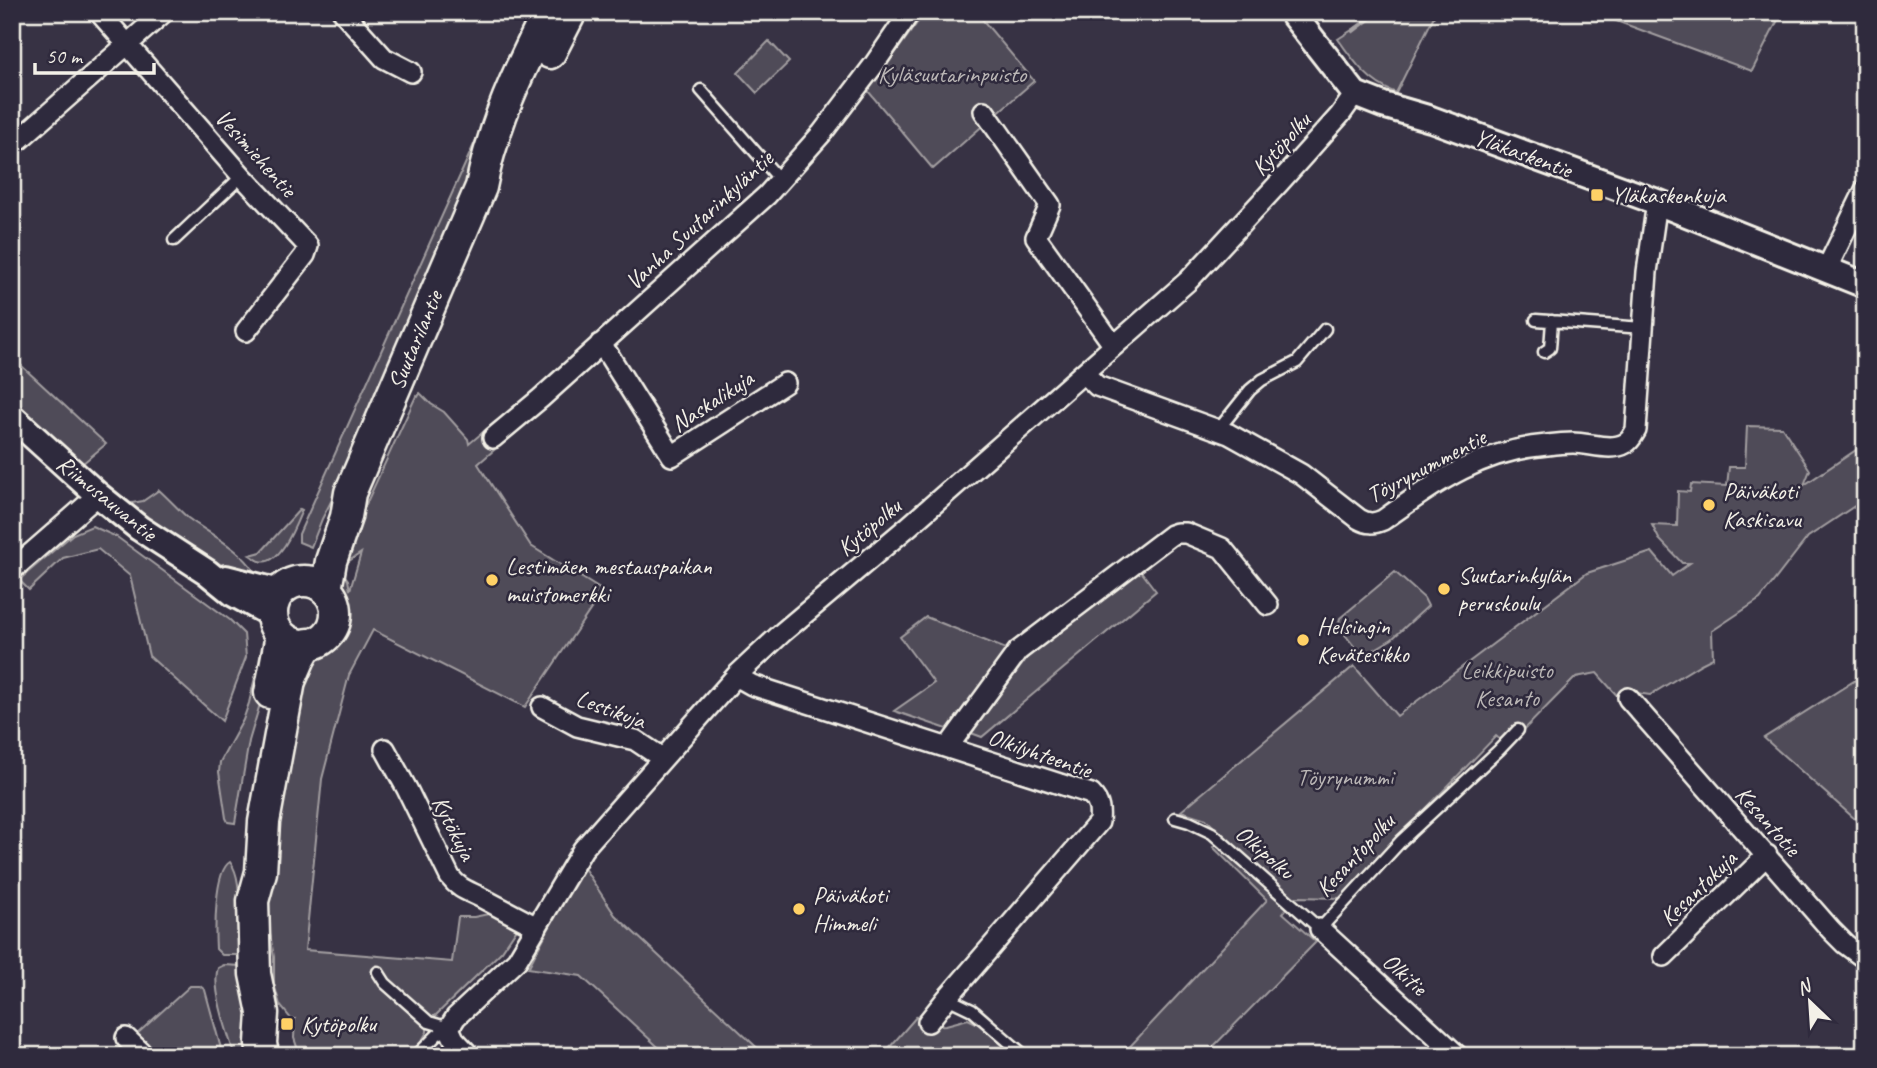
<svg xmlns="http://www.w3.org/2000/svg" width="1877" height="1068" viewBox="0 0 1877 1068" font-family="Caveat,sans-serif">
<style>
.green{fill:#504b59;stroke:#a29ea0;stroke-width:2}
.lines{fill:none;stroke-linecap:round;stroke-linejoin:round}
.stream{stroke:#a6a2a4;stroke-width:4.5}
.service-casing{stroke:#f4f1e8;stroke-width:15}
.minor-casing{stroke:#f4f1e8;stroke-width:24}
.tertiary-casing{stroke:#f4f1e8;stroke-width:30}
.primary-casing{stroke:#f4f1e8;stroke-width:35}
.service{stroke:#2f2a3d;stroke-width:10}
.minor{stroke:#2f2a3d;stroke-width:19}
.tertiary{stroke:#2f2a3d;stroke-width:24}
.primary{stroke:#2f2a3d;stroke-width:30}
.poi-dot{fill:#ffd166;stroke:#2f2a3d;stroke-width:2.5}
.labels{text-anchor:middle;stroke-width:5;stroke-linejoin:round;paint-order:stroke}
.park-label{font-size:24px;fill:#bbb7b6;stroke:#2f2a3d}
.street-label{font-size:24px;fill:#f4f1e8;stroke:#2f2a3d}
.poi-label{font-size:24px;fill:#f4f1e8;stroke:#2f2a3d;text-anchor:start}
</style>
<rect width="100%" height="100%" fill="#373244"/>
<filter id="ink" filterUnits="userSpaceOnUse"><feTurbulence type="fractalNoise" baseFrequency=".0143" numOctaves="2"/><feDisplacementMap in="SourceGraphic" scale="14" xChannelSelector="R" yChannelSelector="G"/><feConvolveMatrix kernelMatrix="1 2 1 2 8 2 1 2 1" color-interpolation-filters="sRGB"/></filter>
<g filter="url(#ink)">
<path class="green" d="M925 12H976L1034 81 933 169 868 91Z
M1380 12H1436L1396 93C1369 83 1354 62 1338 39Z
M1592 12H1782L1752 71Z
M769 41 789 62 757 93 738 73Z
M480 131 487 135 338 488 322 519 311 547 299 542V534Z
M12 357 106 444 82 464 12 401Z
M420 393 431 404 444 412 468 439 469 444 495 422 508 438 478 464 531 546 603 591 525 707 373 630 349 675 322 779 305 950 452 962 458 917H474L493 913 518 927 502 951 433 1018 427 1026V1032L421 1042 432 1053 428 1056H300L294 1038 295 1019 292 1020 280 1005 274 984V957L266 911 289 731 312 653 330 641 339 626 340 611 332 584 343 573 348 580 350 590 361 553 349 561 342 556 416 396 418 397Z
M1747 426 1782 427 1810 470 1804 485 1865 444V499L1808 537 1760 599 1712 631 1713 658 1701 664 1650 695 1630 692 1621 700 1597 673 1576 677 1508 746 1496 736 1340 898 1296 897 1283 913 1316 942 1204 1056H1121L1267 900 1213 847 1223 836 1206 819 1181 811 1354 666 1397 716 1587 573 1652 552 1672 576 1690 563H1682L1659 539 1652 525 1677 526 1678 491 1690 492 1691 484 1727 486 1729 467H1745Z
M159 490C169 499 178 509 188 518 208 533 242 550 254 571L252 579 218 566 191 552 126 504 143 501Z
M300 509 302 510C296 524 280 567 260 561 258 561 252 556 250 555L261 552Z
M92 526 117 537 230 620 244 634 246 657 222 721 149 656 130 576 98 549 63 558 29 590 19 580 73 534Z
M1140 570 1156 591 982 737 971 733 1030 654Z
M1395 572 1424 598 1428 606 1392 639 1365 655 1354 646 1338 626 1340 618Z
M926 617 1011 651 953 731 894 711 934 683 900 637Z
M262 671 260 704 249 741 235 823 228 822 226 818 219 772 220 762 243 720 249 703 256 673Z
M1865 674V828L1764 738Z
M230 862C242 878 238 904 239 922 240 933 241 944 242 955H222L216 949C215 931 214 871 230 862Z
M582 865 615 915 766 1056H668L581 976 528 968Z
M224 965 241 966 253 1056H235C228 1035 211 987 218 968Z
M190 986H200L205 990 223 1056H155L137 1034Z
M980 1008 1032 1056H882L917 1016 928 1026 946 1025 968 1019 978 1024Z"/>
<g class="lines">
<path class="stream" d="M1353 31 1378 12"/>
<defs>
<path id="service" d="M701 90 781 181
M174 240 242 176
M1536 320 1643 328
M1544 352 1550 348 1552 321
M1218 430 1250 390 1262 380 1297 362 1325 329
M1175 818 1189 822 1212 833 1320 929 1401 841 1499 750 1518 730
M378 972 385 983 429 1022 449 1028
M947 998 972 1010 1025 1056
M416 1056 437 1035 449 1028"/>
<path id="minor" d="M99 12 242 176 308 246 305 255 246 331
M343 12 384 58 411 72
M984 111 1050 205 1036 237 1114 346
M12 146 164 12
M1826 270 1865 190
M600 344 608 354 672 456 785 383
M1084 373 1097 386 1229 434 1301 474 1359 519C1368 524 1374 524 1383 520 1437 482 1479 451 1547 445 1555 444 1565 443 1573 443 1590 443 1611 452 1626 443 1631 440 1633 435 1636 430L1647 272 1657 202
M493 438 541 398 767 195 822 133 873 66 910 12
M12 570 98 495
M736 676 752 685 1091 794C1100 803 1100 811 1099 822L947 998 928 1022
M1628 698 1831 930 1845 944 1865 959
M542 707 577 726 635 740 662 758
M948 747 1018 651 1171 535 1177 533H1186L1222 548 1268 605
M385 749 407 789 450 877C460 890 469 891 482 898 501 908 519 918 537 927
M1320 929 1458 1056
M1664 956 1767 855
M126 1038 145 1056
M470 1056 454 1039 449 1028 456 1017 517 960 583 849 736 676 783 632 909 526 1189 280 1279 183 1340 115 1355 94"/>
<path id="tertiary" d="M1291 12 1355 94 1383 105 1431 119 1657 202 1865 285
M12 417 98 495 139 528 207 572 234 594 272 615
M226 578 280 592"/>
<path id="primary" d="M550 53 571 12
M272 613a32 32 0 1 1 64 0a32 32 0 1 1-64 0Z
M326 590 331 561 346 517 350 493 481 187C484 172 487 158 492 144 505 98 527 55 548 12
M270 693 281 635
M263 1056 261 1043 263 1013 255 974 253 901 261 872 264 822 290 681 300 658 308 644"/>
</defs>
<use href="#service" class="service-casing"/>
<use href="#minor" class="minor-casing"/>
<use href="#tertiary" class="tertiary-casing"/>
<use href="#primary" class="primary-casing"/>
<use href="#service" class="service"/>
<use href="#minor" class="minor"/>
<use href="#tertiary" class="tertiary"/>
<use href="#primary" class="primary"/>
</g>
</g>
<g class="poi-dot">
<rect x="1590" y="188" width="14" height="14" rx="3.5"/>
<circle cx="1709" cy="505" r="7"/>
<circle cx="492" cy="580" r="7"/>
<circle cx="1444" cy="589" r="7"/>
<circle cx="1303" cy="640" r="7"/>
<circle cx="799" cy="909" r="7"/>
<rect x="280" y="1017" width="14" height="14" rx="3.5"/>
</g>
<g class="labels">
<g class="park-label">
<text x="952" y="82">Kyläsuutarinpuisto</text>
<text x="1507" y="678">Leikkipuisto<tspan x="1507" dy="28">Kesanto</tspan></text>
<text x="1345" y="785">Töyrynummi</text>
</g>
<g class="street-label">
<text transform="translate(1281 144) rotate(-48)" y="8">Kytöpolku</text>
<text transform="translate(256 153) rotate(48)" y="8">Vesimiehentie</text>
<text transform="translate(1523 153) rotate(20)" y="8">Yläkaskentie</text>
<text transform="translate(699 220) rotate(-43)" y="8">Vanha Suutarinkyläntie</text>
<text transform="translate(415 340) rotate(-67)" y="8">Suutarilantie</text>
<text transform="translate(712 401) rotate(-33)" y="8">Naskalikuja</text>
<text transform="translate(1426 466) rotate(-28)" y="8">Töyrynummentie</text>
<text transform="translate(107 498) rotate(39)" y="8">Riimusauvantie</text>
<text transform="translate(869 527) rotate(-40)" y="8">Kytöpolku</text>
<text transform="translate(611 709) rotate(20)" y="8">Lestikuja</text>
<text transform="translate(1040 753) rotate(19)" y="8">Olkilyhteentie</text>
<text transform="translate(1768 821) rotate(48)" y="8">Kesantotie</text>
<text transform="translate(454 828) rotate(63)" y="8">Kytökuja</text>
<text transform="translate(1265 852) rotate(41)" y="8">Olkipolku</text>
<text transform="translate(1355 855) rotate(-47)" y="8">Kesantopolku</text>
<text transform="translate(1698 888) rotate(-44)" y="8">Kesantokuja</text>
<text transform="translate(1405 974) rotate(42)" y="8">Olkitie</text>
</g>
<g class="poi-label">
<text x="1611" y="203">Yläkaskenkuja</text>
<text x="1723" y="499">Päiväkoti<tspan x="1723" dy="28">Kaskisavu</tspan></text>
<text x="506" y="574">Lestimäen mestauspaikan<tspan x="506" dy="28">muistomerkki</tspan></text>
<text x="1458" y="583">Suutarinkylän<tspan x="1458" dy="28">peruskoulu</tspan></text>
<text x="1317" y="634">Helsingin<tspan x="1317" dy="28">Kevätesikko</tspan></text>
<text x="813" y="903">Päiväkoti<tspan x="813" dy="28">Himmeli</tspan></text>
<text x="301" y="1032">Kytöpolku</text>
</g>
</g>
<rect width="1877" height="1068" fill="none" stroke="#2f2a3d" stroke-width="42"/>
<rect x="21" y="21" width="1835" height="1026" fill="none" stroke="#f4f1e8" stroke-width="2.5" filter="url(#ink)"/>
<g transform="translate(1810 1002) rotate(335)" stroke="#2f2a3d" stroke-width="5" paint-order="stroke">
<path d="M0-5L12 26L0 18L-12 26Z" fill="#f4f1e8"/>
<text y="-10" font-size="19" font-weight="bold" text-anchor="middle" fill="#f4f1e8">N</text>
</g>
<path d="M35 63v10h119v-10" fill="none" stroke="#f4f1e8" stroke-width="3.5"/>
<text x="46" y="63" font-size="21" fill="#f4f1e8" stroke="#2f2a3d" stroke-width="5" paint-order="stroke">50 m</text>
</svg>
